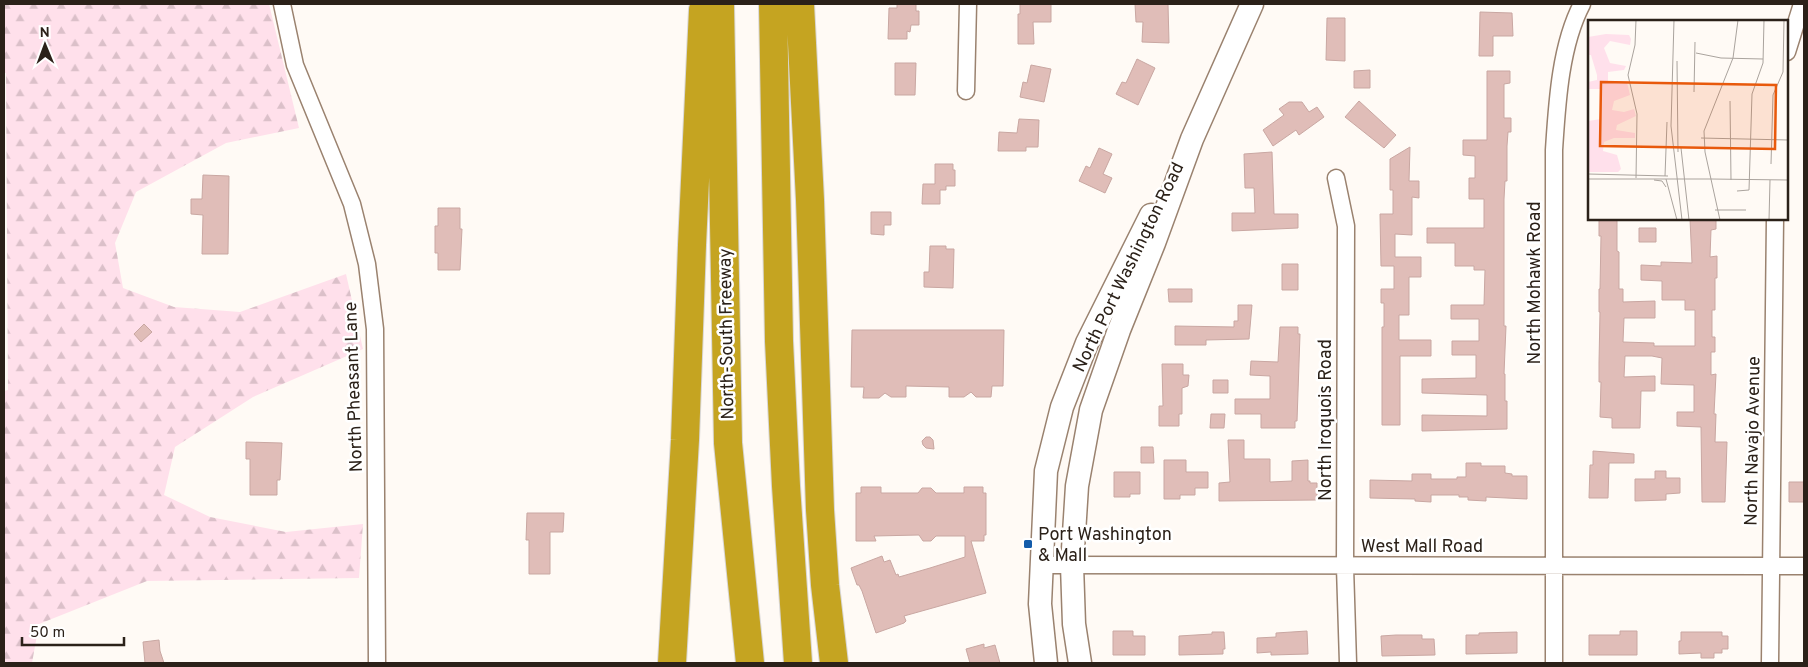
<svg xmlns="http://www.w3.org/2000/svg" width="1808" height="667" viewBox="0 0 1808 667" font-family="Overpass,sans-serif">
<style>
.forest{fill:url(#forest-firs)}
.building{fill:#e0bdb8;stroke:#c9a7a2}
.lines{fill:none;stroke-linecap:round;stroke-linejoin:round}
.minor-casing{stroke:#9a826f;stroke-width:19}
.secondary-casing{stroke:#9a826f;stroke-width:25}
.motorway-casing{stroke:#d9d7d6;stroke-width:30}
.minor{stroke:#fff;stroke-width:16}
.secondary{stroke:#fff;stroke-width:22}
.motorway{stroke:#c5a421;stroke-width:28}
.poi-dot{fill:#135cab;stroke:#fff;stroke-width:2}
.labels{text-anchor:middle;stroke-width:5;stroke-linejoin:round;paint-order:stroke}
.street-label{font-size:18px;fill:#2b2119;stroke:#fff}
.poi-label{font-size:18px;fill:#2b2119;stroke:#fff;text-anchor:start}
.inset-road{fill:none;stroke:#aaa39d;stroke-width:1}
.view{fill:#e8590c;fill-opacity:0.15;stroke:#e8590c;stroke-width:2.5}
.inset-edge{fill:none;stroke:#2b2119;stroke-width:2.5}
</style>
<defs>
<pattern id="forest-firs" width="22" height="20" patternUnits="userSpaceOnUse" patternTransform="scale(1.25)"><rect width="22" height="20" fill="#ffe0eb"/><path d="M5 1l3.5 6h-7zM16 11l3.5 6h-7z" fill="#dbc0c9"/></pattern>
</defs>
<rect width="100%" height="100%" fill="#fffaf5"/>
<path class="forest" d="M4 4H269L299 128 226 143 136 192 115 243 123 288 174 307 240 312 346 274 363 349 253 397 175 447 164 495 210 517 286 532 363 524 359 578 147 581 39 624 32 663H4V391L8 390 6 73H4Z"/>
<path class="building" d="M897 4H916V11H919V25H911L910 32 907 31V39H888L889 8H897Z
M1020 4H1051V22H1033L1034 44H1018V14H1020Z
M1135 4H1168L1169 43 1142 42 1143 22H1136Z
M1480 12 1512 13 1513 36H1493V56H1479Z
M1327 18H1345V61L1326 60Z
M1137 59 1155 68 1138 105 1116 94 1122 82 1126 83Z
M895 63H916L915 95H895Z
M1031 65 1051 69 1044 102 1020 97 1023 82 1027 83Z
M1370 70V88H1354V71Z
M1487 71H1510V83L1504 84V118H1511V132H1508L1507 146V181H1505L1504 199V326H1506L1504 374H1505V401H1507V429L1422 431V415L1487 416V395L1422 393V379L1476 378V355H1452V341H1479V319H1451V305H1484L1485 270H1474V266H1455V243H1427V228H1484V199H1469V178H1475V156L1463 155V140H1487Z
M1359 101 1396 135 1384 148 1345 117Z
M1289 102H1302L1309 112 1317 107 1324 117 1299 135 1296 130 1273 146 1263 130 1284 115 1279 109Z
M1019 119 1039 120 1038 147H1026V151H998L999 132 1017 133Z
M1410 147 1409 181H1419V198L1412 197V235L1395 234V257H1421V277H1409V315H1399V340H1431V356H1400V425H1382V327H1384V303H1381V289H1394V266H1381L1380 214H1393V190H1390V159Z
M1099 148 1112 154 1103 174 1112 178 1105 193 1079 181 1086 166 1090 168Z
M1272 152 1274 214H1298V228L1232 231V213H1255L1254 188H1245L1244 154Z
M935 164H953V170H955V186H946V190H940V204H922L923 184H935Z
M203 175 229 176 228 254H202L203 215 191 214V199H202Z
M438 208H460V229H462L460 270H438V253H435V226H438Z
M871 212H891V225H884V235L871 234Z
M1599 219H1617V251L1619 252V289H1623V302L1655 301V318H1624L1623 342 1654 343V346H1695V310H1685V300H1662V281L1641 280V265L1661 266V262L1692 263 1690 219H1716V229L1711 230 1710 257 1717 256V278H1715V310H1712V337H1715V352H1711V375L1716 374 1714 414H1716L1715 442H1727L1725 502H1702L1701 427 1677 426V412H1694V385L1661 384 1662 358 1652 356H1625L1624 377 1655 376V391H1641L1640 428H1612V418L1600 417 1601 382H1599V363L1600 312H1599V289H1600L1601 236H1599Z
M1639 228H1656V242H1639Z
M930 246H946V249H954L953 288 924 287V272H929Z
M1282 264H1298V290H1282Z
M1168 289H1192V302H1169Z
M1238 305H1252L1249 339 1206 340V345H1175V326L1234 327V321H1238Z
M144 324 152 332 141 342 134 334Z
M1280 327H1298V334H1300L1297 421H1295V428H1261V414H1235V399H1270V376L1250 375 1251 361 1278 362Z
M852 330H1004L1003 386H992L991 397H976L971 392 964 397H949V387L906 386V397H891L885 393 879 398H863L864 387H851Z
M1162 364H1183V375H1189L1188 386 1182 388V414H1179V426H1159V406H1163Z
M1213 380H1228V393H1213Z
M1211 414H1225L1224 428H1210Z
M926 437H930L933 440 934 449 926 448 923 445 922 441Z
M1228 440H1244V459H1270V482L1292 481V461L1308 460V481H1310V483H1317V500L1219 501V483L1230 482Z
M246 442 282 443 280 480H277V495H250V459H246Z
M1141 447H1153L1154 463H1141Z
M1593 451 1634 454V463H1609L1608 498H1589L1590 465H1593Z
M1164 460H1186V472H1208V488H1195V495H1180V499H1164Z
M1466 463H1481V466H1505V473L1512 474V476H1527V499L1486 497V501L1468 500V497H1459V495H1431V502L1415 501V499L1370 498V480L1412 481V474H1431V479H1457V477H1466Z
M1655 471H1666V478H1680V493L1666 494V500L1635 501V479H1655Z
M1114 472H1140V494H1130V497H1114Z
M1789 482H1804V502H1789Z
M861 487H881V493H918L922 488H931L936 493H964V487H983V493H986V535H984V541H971L986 593 904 616 906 621 904 623 876 633 862 591 859 585H857L851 568 882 556 884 562 890 560 896 575 898 574 899 577 930 568 965 557V536H936L931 541H923L919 535 874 536 876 541H856V493H861Z
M527 513H564L563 532H550V574H529V540H526Z
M1113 631H1133V636H1145V655H1113Z
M1307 631 1308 654 1271 655V652L1257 653V638L1276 637V633Z
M1620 631H1637V655H1589V635H1620Z
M1212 632H1224L1225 649H1223V654L1179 655V636L1212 634Z
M1517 632V653L1466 654V635H1479V633Z
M1681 632H1722V636H1728V649H1722V653H1714V658H1701V653L1679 654V641H1681Z
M1396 635H1422V639H1434L1435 655 1382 656 1381 636Z
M159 640 160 651 164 663H145L143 642Z
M984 644V648L995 645 1000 663H970L966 649Z"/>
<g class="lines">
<defs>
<path id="minor" d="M282 4 295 65 352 204 367 264 375 329 377 663
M1787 52 1802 4
M966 91 968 4
M1336 178 1346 226 1345 567 1348 663
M1040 565 1804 566
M1554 663V150C1557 104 1560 46 1582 4
M1770 663 1775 219"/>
<path id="secondary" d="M1046 663 1040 604 1046 471 1062 407 1087 343 1151 215
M1080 663 1074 624 1072 565 1077 486 1091 410 1119 330 1154 243 1192 139 1252 4"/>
<path id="motorway" d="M720 4 728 443 750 663
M773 4 779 341 786 486 798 663
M800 4 810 200 820 510 825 585 834 663
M672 663 685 440 692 245 703 10"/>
</defs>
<use href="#minor" class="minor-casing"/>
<use href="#secondary" class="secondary-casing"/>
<use href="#motorway" class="motorway-casing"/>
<use href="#minor" class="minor"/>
<use href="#secondary" class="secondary"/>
<use href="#motorway" class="motorway"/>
</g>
<rect class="poi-dot" x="1023" y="539" width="10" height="10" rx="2.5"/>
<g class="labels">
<g class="street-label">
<text transform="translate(1128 267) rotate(-64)" y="6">North Port Washington Road</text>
<text transform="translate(1534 283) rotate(-90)" y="6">North Mohawk Road</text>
<text transform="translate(726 334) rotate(-91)" y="6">North-South Freeway</text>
<text transform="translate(353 387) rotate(-92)" y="6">North Pheasant Lane</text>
<text transform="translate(1325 420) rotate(-90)" y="6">North Iroquois Road</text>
<text transform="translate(1752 441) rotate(-89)" y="6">North Navajo Avenue</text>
<text x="1422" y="552">West Mall Road</text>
</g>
<g class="poi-label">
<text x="1038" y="540">Port Washington<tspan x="1038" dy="21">&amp; Mall</tspan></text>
</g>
</g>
<g transform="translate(1588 20)">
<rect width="200" height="200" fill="#fffaf5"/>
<path d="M18 14 41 15 43 19 42 25 22 21 16 28 22 43 38 46 36 50 20 52V61L39 62 42 75 26 81 24 90 36 92 46 89 48 96 29 105 28 110 47 113V118H26L16 122 15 131 29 135 33 149 30 152H0V101L13 99V69H0V62L9 60V55L3 35H0V17Z" fill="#ffe0eb"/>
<path class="inset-road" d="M86 0 83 106 94 200M108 33 133 38 175 39M89 41 90 132M106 72 107 22M142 81 143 160M113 118 200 120M93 128 101 200M183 144 185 75 195 52 196 0M0 154 80 156M77 156 79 102M48 158 49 94 40 55 47 25 48 0M0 159H123M78 159 89 200M123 159 200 160M66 160 74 161 78 167M149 171 161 170 164 74 175 43 176 0M127 190H158M132 200 117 132 116 111 145 38 150 0M181 200 182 160"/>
<path class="view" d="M13 62 188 65 187 129 12 126Z"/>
<rect width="200" height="200" class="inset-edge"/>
</g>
<rect width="1808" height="667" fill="none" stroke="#2b2119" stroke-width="10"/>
<g transform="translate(45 45) rotate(359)" stroke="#ffffff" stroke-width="4" paint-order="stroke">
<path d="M0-4L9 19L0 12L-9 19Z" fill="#2b2119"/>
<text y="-8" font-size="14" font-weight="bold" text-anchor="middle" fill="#2b2119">N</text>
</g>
<path d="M22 637v8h102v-8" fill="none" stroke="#2b2119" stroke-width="2.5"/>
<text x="30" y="637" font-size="15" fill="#2b2119" stroke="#ffffff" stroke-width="4" paint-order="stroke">50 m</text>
</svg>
